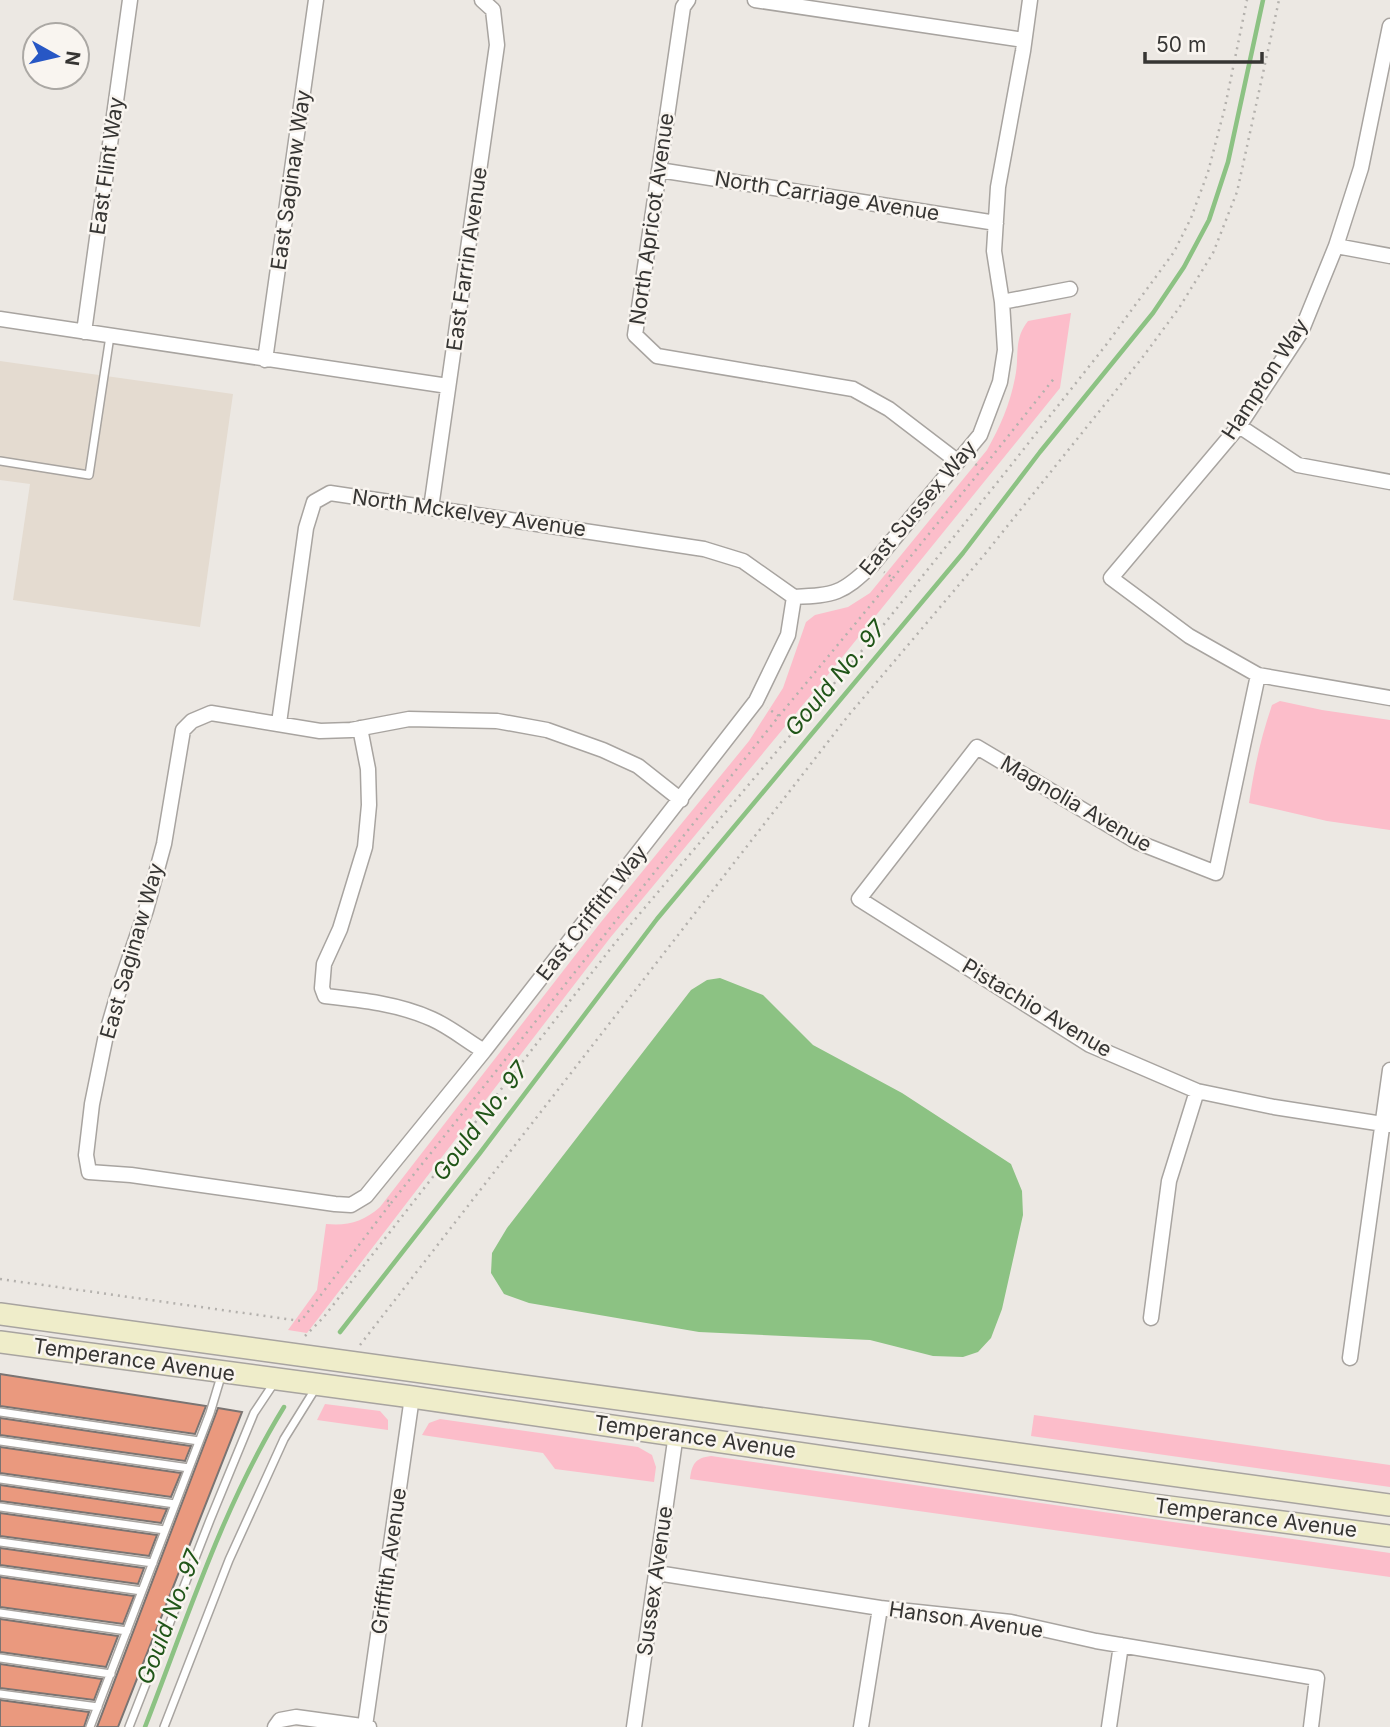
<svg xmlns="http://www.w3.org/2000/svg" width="1390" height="1727" viewBox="0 0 1390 1727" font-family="Inter,sans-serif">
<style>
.built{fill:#e4dbd0}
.green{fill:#fcbdca}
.water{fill:#8cc283}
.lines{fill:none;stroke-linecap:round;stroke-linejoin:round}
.stream{stroke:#8cc283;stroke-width:4.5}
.building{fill:#ea997e;stroke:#7a7472;stroke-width:2}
.service-casing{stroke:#a8a4a0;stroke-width:10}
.minor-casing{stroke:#a8a4a0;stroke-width:17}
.secondary-casing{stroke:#a8a4a0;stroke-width:24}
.path{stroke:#b4b1ad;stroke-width:2.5;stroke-dasharray:2 5;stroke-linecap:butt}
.service{stroke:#fff;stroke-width:7}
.minor{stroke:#fff;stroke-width:14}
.secondary{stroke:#efedca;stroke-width:21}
.labels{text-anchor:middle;stroke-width:5;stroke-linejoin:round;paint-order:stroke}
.street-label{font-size:21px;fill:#363533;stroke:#f9f5f0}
.water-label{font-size:23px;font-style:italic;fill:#205518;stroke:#f9f5f0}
</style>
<rect width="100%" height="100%" fill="#ece8e3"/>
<path class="built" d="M0 361 233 394 200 627 13 600 30 484 0 480Z"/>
<path class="green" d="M1071 313 1060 388 831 671 610 938 307 1333 288 1330 317 1290 326 1224C348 1226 363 1222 380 1207L601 922 749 741 783 688 806 622 815 615 848 607 870 593 987 450C1000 427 1010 404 1015 378 1020 355 1013 340 1028 321Z
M1280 701 1322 710 1390 720V830L1327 821 1249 803C1254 769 1261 737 1272 705Z
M325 1404 380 1411 388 1420V1430L317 1420Z
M1034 1415 1390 1465V1487L1031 1436Z
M440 1419 638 1447 652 1455 656 1467 654 1482 555 1469 543 1453 422 1435 429 1423Z
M711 1456 1390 1553V1577L690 1479C692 1464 695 1458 711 1456Z"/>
<path class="water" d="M720 978 763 995 813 1045 902 1093 1011 1164 1022 1191 1023 1215 1002 1309 991 1338 978 1352 963 1357 933 1356 870 1340 699 1332 529 1303 504 1294 491 1273 492 1253 507 1228 691 990 707 980Z"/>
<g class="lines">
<path class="stream" d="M340 1332 480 1153 657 919 963 553 1040 452 1153 313 1184 267 1209 220 1228 162 1263 0
M145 1727C187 1619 223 1506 284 1407"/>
</g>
<path class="building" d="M0 1374 206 1406 195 1434 0 1406Z
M218 1408 242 1412 118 1727H97Z
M0 1418 191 1446 185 1461 0 1435Z
M0 1447 181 1473 171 1497 0 1473Z
M0 1485 167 1509 161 1523 0 1501Z
M0 1513 157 1535 149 1556 0 1536Z
M0 1548 144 1568 138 1584 0 1565Z
M0 1577 134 1596 123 1624 0 1607Z
M0 1619 118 1636 106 1667 0 1652Z
M0 1664 102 1679 94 1700 0 1688Z
M0 1700 89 1712 84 1727H0Z"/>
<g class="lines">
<defs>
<path id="service" d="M0 461 89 475 110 336
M0 1412 199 1441
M0 1441 189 1468
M0 1479 175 1504
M0 1507 165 1530
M0 1542 153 1563
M0 1571 142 1591
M0 1613 127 1631
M0 1658 111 1674
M0 1694 98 1707
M90 1727 210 1413 222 1373
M129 1727 210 1520 254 1413 274 1383
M164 1727 229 1560 284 1439 317 1386"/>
<path id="minor" d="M688 0 683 7 635 335 657 356 853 389 889 409 957 461
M755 0 1024 40
M1390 26 1361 168 1336 246 1301 332 1239 426 1111 578 1189 636 1258 675 1390 698
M659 170 996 223
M1336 246 1390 256
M1002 302 1070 289
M0 319 448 386
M84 332 130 0
M265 360 316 0
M1239 426 1298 465 1390 482
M431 508 497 45 493 10 482 0
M794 597C835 595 842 594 872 565L980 435 1000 382 1005 350 1002 302 994 251 998 187 1023 51 1030 0
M1258 675 1216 873 1137 842 977 747 859 899 1090 1045 1197 1091 1274 1107 1390 1125
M279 723 306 528 314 502 330 493 704 549 743 561 794 597
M360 728 368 769 369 805 365 847 340 929 324 964 322 988 325 996C362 1000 399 1004 432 1019 450 1027 467 1041 484 1051
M681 800 638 766 603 750 547 730 497 721 409 719 351 730 320 731 211 713 192 721 183 730 164 844 146 910 122 980 106 1035 92 1104 86 1155 89 1172 131 1175 335 1204 351 1205 366 1196 484 1051 756 701 788 635 794 597
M1151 1318 1169 1181 1197 1091
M1350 1358 1390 1070
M657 1573 880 1608 1011 1622 1096 1641 1317 1678 1311 1727
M365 1726 412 1397
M275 1727 280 1720 296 1717 369 1727
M634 1727 676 1434
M861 1727 880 1608
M1109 1727 1121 1645"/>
<path id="secondary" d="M0 1314 1390 1505
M0 1342 412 1397 1154 1505 1390 1536"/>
</defs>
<use href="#service" class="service-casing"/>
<use href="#minor" class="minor-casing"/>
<use href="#secondary" class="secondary-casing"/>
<path class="path" d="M982 469 1056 376
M893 578 982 469 974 463
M779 716 893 578 884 572
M391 1203 779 716 767 708
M0 1279 301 1321 391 1203 384 1198
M305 1336 323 1318 615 943 881 628 1008 469 1106 345 1174 252 1191 218 1208 172 1225 107 1247 0
M360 1345 848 716 985 554 1142 358 1179 308 1213 253 1237 192 1279 0"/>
<use href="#service" class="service"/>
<use href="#minor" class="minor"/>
<use href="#secondary" class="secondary"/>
</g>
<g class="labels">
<g class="street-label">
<text transform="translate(107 166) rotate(-82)" y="7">East Flint Way</text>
<text transform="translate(291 180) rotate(-82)" y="7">East Saginaw Way</text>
<text transform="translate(827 196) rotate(9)" y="7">North Carriage Avenue</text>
<text transform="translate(652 219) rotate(-82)" y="7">North Apricot Avenue</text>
<text transform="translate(467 259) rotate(-82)" y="7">East Farrin Avenue</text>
<text transform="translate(1265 379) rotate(-57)" y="7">Hampton Way</text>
<text transform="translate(918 508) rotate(-50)" y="7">East Sussex Way</text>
<text transform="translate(469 513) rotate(8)" y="7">North Mckelvey Avenue</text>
<text transform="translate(1076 804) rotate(30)" y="7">Magnolia Avenue</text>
<text transform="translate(592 913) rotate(-52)" y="7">East Criffith Way</text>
<text transform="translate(132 951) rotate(-74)" y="7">East Saginaw Way</text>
<text transform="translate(1037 1008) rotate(31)" y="7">Pistachio Avenue</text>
<text transform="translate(134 1360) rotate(8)" y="7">Temperance Avenue</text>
<text transform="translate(695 1437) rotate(8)" y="7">Temperance Avenue</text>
<text transform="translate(1256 1518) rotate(7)" y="7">Temperance Avenue</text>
<text transform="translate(389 1561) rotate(-82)" y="7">Griffith Avenue</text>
<text transform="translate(655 1581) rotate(-82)" y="7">Sussex Avenue</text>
<text transform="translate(966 1620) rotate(8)" y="7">Hanson Avenue</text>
</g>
<g class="water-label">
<text transform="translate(835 678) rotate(-50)" y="8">Gould No. 97</text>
<text transform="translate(480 1121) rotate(-53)" y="8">Gould No. 97</text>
<text transform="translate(169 1617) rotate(-69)" y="8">Gould No. 97</text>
</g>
</g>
<g transform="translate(56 56) rotate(98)"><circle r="33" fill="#f9f5f0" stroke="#aba8a4" stroke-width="2"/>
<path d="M0-5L12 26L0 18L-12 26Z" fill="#2757c5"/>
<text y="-10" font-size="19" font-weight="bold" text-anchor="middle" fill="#363533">N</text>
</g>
<path d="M1145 52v10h117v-10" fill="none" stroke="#363533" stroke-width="3.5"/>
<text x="1156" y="52" font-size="21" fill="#363533" stroke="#f9f5f0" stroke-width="5" paint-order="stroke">50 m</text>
</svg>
